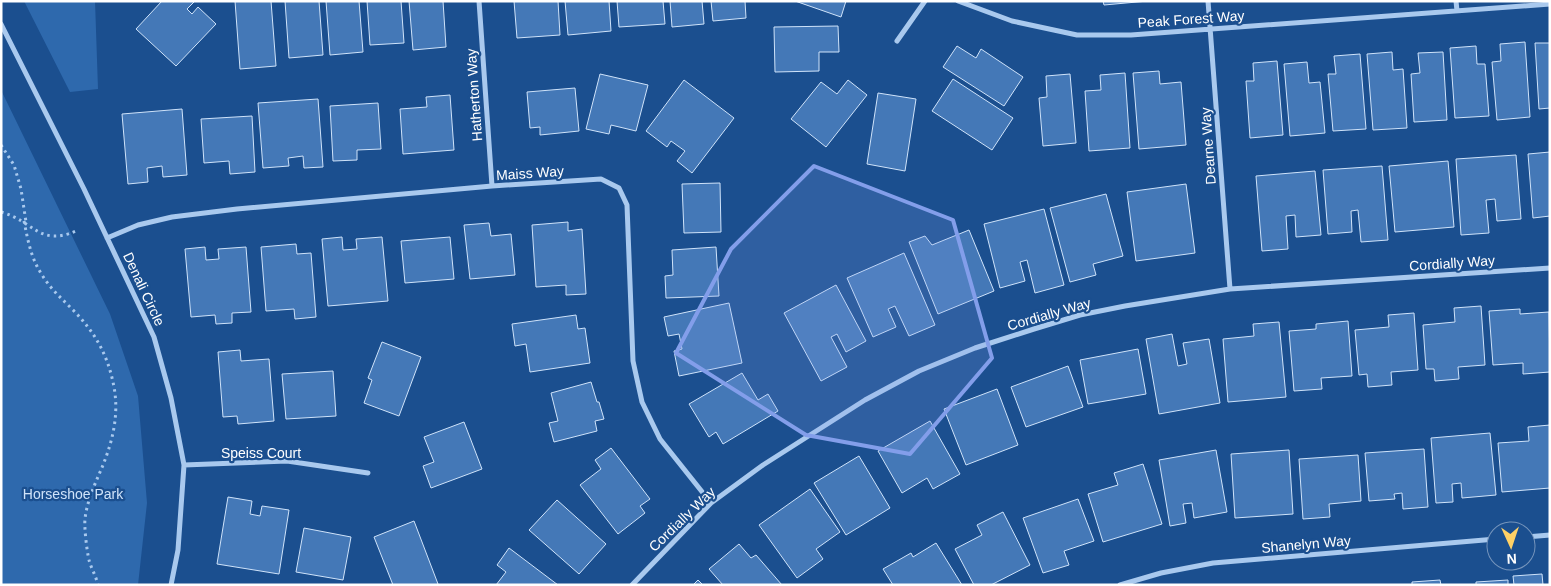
<svg xmlns="http://www.w3.org/2000/svg" width="1551" height="586" viewBox="0 0 1551 586" font-family="Arial,sans-serif">
<style>
.green{fill:#2e69ad}
.building{fill:#4478b7;stroke:#cfe3fa}
.lines{fill:none;stroke-linecap:round;stroke-linejoin:round}
.path{stroke:#a9c9ee;stroke-width:3;stroke-dasharray:2.5 4;stroke-linecap:butt}
.minor{stroke:#a9c9ee;stroke-width:5}
.marked{fill:#839eea;fill-opacity:0.2;stroke:#839eea;stroke-width:4;stroke-linejoin:round}
.labels{text-anchor:middle;stroke-width:4.5;stroke-linejoin:round;paint-order:stroke}
.street-label{font-size:14px;fill:#fff;stroke:#1b4f8f}
.park-label{font-size:14px;fill:#cfe3fa;stroke:#1b4f8f}
</style>
<rect width="100%" height="100%" fill="#1b4f8f"/>
<path class="green" d="M24 1H95L98 89 70 92Z
M1 90 110 314 138 396 147 503 138 585H1Z"/>
<path class="building" d="M162 1H195L187 9 192 14 198 7 216 24 176 66 136 29Z
M235 1H271L276 66 240 69Z
M285 1H319L323 55 289 58Z
M326 1H359L363 52 330 55Z
M367 1H401L404 43 370 45Z
M409 1H443L446 47 413 50Z
M514 1H558L560 35 517 38Z
M565 1H609L611 31 568 35Z
M617 1H663L665 24 619 27Z
M670 1H702L704 24 672 27Z
M711 1H745L746 18 713 21Z
M795 1H846L841 17Z
M1103 1H1148L1104 5Z
M838 26 839 52H819V71L775 72 774 27Z
M1525 42 1530 117 1497 120 1492 62 1501 61 1500 44Z
M1535 43H1550V108L1539 109Z
M957 46 976 58 981 49 1023 77 1004 106 943 67Z
M1476 46 1477 64H1485L1489 116 1455 118 1450 48Z
M1392 52 1393 70 1403 69 1407 128 1373 130 1367 54Z
M1443 52 1447 120 1414 122 1411 74 1420 73 1418 53Z
M1360 54 1366 129 1333 131 1328 74H1336L1334 56Z
M1277 61 1283 135 1250 138 1246 81H1254L1253 63Z
M1307 62 1309 83 1320 82 1325 133 1290 136 1284 64Z
M1159 71 1160 84 1181 82 1186 145 1139 149 1133 73Z
M1125 73 1130 148 1089 151 1085 91 1101 90 1100 75Z
M600 74 648 85 636 131 611 125 609 134 586 129Z
M1070 74 1076 143 1043 146 1039 98 1047 97 1046 76Z
M953 79 1013 118 992 150 932 111Z
M684 80 734 118 692 173 677 161 685 151 671 141 667 147 646 131Z
M848 80 867 95 826 147 791 119 821 82 837 94Z
M575 88 579 131 540 135V127L530 128 527 92Z
M878 93 916 99 905 171 867 164Z
M450 95 454 150 403 154 400 109 427 107 426 97Z
M318 99 323 167 304 168 303 156 288 158 289 166 263 168 258 103Z
M378 103 381 149 357 150V160L333 161 330 106Z
M182 109 187 175 163 177 162 166 147 168 148 182 128 184 122 114Z
M252 116 255 172 230 174 229 161 204 163 201 119Z
M1550 152V216L1533 218 1528 154Z
M1516 155 1521 219 1497 221 1495 199 1486 200 1489 233 1461 235 1456 159Z
M1448 161 1454 227 1395 232 1389 166Z
M1382 166 1388 240 1361 242 1358 210 1351 211 1352 232 1328 234 1323 170Z
M1315 171 1321 235 1296 237 1295 215 1286 216 1288 249 1262 251 1256 176Z
M720 183 721 232 684 233 682 184Z
M1186 184 1195 253 1136 261 1127 192Z
M1106 194 1123 256 1093 264 1096 275 1070 282 1050 208Z
M1044 209 1064 285 1035 293 1027 260 1020 262 1025 281 1000 288 984 224Z
M568 222V231L582 229 586 294 566 295V285L536 287 532 225Z
M489 223 491 236 511 234 515 275 470 279 464 225Z
M969 230 994 291 938 314 909 242 925 236 932 245Z
M342 237 343 250 357 249 356 239 382 237 388 301 328 306 322 239Z
M450 237 454 279 405 283 401 241Z
M296 244 297 254 311 253 316 317 295 319 294 309 266 311 261 247Z
M205 247 206 260 219 259 218 249 246 247 251 312 232 313V323L216 324 215 315 191 317 185 249Z
M716 247 719 296 666 298 665 276 673 275 672 250Z
M904 253 935 325 909 336 895 306 888 309 896 327 873 337 847 278Z
M836 285 866 341 846 352 837 334 831 337 847 367 821 381 784 313Z
M729 303 742 363 679 376 674 351 682 349 679 334 668 336 664 317Z
M1481 306 1485 365 1458 367 1459 379 1435 381 1434 369H1426L1423 325 1455 322 1454 308Z
M1520 309V314L1549 312 1550 372 1523 374V363L1493 365 1489 311Z
M1414 313 1418 370 1391 372 1392 385 1368 387 1367 374 1359 375 1355 330 1389 327 1388 315Z
M576 315 578 329 585 328 590 363 530 372 526 344 515 346 512 324Z
M1348 321 1352 376 1321 378 1322 389 1294 391 1289 331 1316 329V324Z
M1279 322 1286 397 1228 402 1223 339 1254 336 1253 324Z
M1172 334 1178 366 1187 364 1183 343 1209 339 1220 403 1159 414 1146 339Z
M382 342 421 357 399 416 364 403 372 380 368 378Z
M1138 349 1146 394 1088 404 1080 360Z
M240 350 241 361 269 359 274 421 238 424 237 416 223 417 218 352Z
M1068 366 1083 407 1026 427 1011 387Z
M333 371 336 416 286 419 282 374Z
M742 373 758 400 768 394 778 411 723 444 716 432 709 437 689 404Z
M591 382 597 402H599L604 419 595 421 597 431 554 442 549 423 558 421 551 393Z
M997 389 1018 445 966 465 944 409Z
M930 421 960 474 933 489 927 478 902 493 878 451Z
M464 422 482 469 431 488 423 466 434 462 424 437Z
M1550 425V488L1502 492 1498 443 1529 441 1528 427Z
M1490 433 1496 495 1462 498 1461 483 1452 484 1453 502 1436 503 1431 438Z
M611 448 650 499 640 506 645 513 618 534 580 485 601 469 595 460Z
M1424 449 1428 507 1403 509 1402 493 1394 494 1395 499 1369 501 1365 453Z
M1216 450 1227 512 1194 518 1192 503 1183 504 1186 523 1170 526 1159 460Z
M1289 450 1293 514 1235 518 1231 454Z
M1358 455 1361 501 1329 504 1330 517 1303 519 1299 459Z
M859 456 890 508 846 535 814 483Z
M1143 464 1162 524 1103 542 1088 494 1118 485 1114 473Z
M810 489 840 532 816 549 823 559 797 578 759 525Z
M228 497 252 501 250 514 260 516 262 506 289 510 279 574 217 564Z
M1078 499 1094 541 1064 551 1069 565 1043 573 1023 518Z
M557 500 606 544 579 574 529 530Z
M1003 512 1030 565 991 585H974L955 549 982 535 977 525Z
M414 521 438 584 436 585H393L374 537Z
M304 528 351 537 343 580 296 572Z
M936 543 962 585H893L883 569 911 553 913 557Z
M739 544 751 558 756 555 782 585H723L709 569Z
M509 548 558 585H496L506 572 497 565Z
M1542 574 1543 585H1514L1513 576Z
M698 580 703 585H693Z
M1440 580 1441 585H1412V582Z
M1508 580V585H1476V582Z"/>
<g class="lines">
<path class="path" d="M1 145 14 165 21 189 26 222
M1 212C34 221 39 247 76 231
M24 221C28 241 31 258 42 275 50 288 61 298 72 309 95 332 108 355 114 387 119 414 113 440 103 465 96 482 87 500 85 519 84 527 87 552 89 560 91 568 96 576 98 585"/>
<path class="minor" d="M479 1 492 186
M958 1 1012 21 1077 35H1131L1550 4
M1208 1 1230 289
M1456 1 1457 11
M1 24 84 189 154 337 171 398 184 465 178 550 171 585
M897 41 925 1
M107 238 138 225 172 217 237 209 492 186 601 179 619 188 627 205 633 361 642 402 660 439 711 503
M184 465 287 461 368 473
M1526 537 1550 535
M632 585 711 503 763 465 865 400 919 371 975 348 1034 329 1080 315 1125 306 1230 289 1550 268
M1120 585 1161 573 1213 563 1496 539"/>
</g>
<path class="marked" d="M814 166 953 220 992 358 910 454 806 435 676 353 731 249Z"/>
<g class="labels">
<g class="street-label">
<text transform="translate(1191 19) rotate(-4)" y="5">Peak Forest Way</text>
<text transform="translate(474 95) rotate(-94)" y="5">Hatherton Way</text>
<text transform="translate(1208 146) rotate(-94)" y="5">Dearne Way</text>
<text transform="translate(530 173) rotate(-4)" y="5">Maiss Way</text>
<text transform="translate(1452 263) rotate(-4)" y="5">Cordially Way</text>
<text transform="translate(144 289) rotate(65)" y="5">Denali Circle</text>
<text transform="translate(1049 314) rotate(-16)" y="5">Cordially Way</text>
<text x="261" y="458">Speiss Court</text>
<text transform="translate(682 519) rotate(-44)" y="5">Cordially Way</text>
<text transform="translate(1306 544) rotate(-5)" y="5">Shanelyn Way</text>
</g>
<g class="park-label">
<text x="73" y="499">Horseshoe Park</text>
</g>
</g>
<rect width="1551" height="586" fill="none" stroke="#ffffff" stroke-width="5"/>
<g transform="translate(1511 546) rotate(177)"><circle r="24" fill="#1b4f8f" stroke="#7695bc"/>
<path d="M0-4L9 19L0 12L-9 19Z" fill="#ffd166"/>
<text y="-8" font-size="14" font-weight="bold" text-anchor="middle" fill="#ffffff">N</text>
</g>
</svg>
